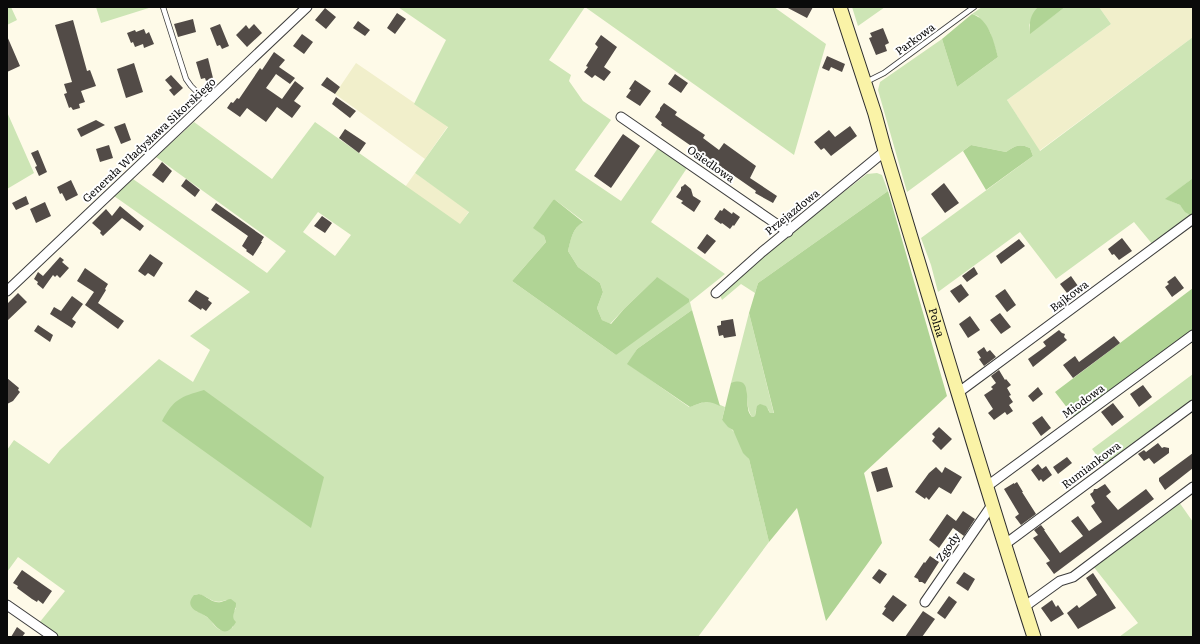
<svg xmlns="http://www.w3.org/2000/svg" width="1200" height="644" viewBox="0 0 1200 644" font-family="Literata,serif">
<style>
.farmland{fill:#f1efcb}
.green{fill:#cde5b5;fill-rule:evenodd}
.forest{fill:#b0d495}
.building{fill:#524b47}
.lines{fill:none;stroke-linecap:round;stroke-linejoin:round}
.lane-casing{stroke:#3d3d3d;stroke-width:6}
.street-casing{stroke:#3d3d3d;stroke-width:11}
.secondary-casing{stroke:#2c2c2c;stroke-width:15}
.lane{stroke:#fff;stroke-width:4.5}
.street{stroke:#fff;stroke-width:9}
.secondary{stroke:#faf3a7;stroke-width:13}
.labels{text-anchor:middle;stroke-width:4;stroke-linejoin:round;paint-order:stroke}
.street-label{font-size:11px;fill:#0a0a0a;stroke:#fff}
</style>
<rect width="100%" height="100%" fill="#fefae8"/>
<path class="farmland" d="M1099 7H1193V37L1039 151 1007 100 1111 24Z
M356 63 448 126 425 159 335 94Z
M415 173 469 211 460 225 405 187Z"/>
<path class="green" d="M7 7H11L17 20 7 25Z
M96 7H152L101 23Z
M398 7H774L826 44 794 155 585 7 549 60 571 75 569 81 583 101 611 120 575 170 621 201 658 148 687 168 651 222 725 274 690 302 692 310 637 349 628 364 689 407 704 402 711 401 725 407 722 420C726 424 731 428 734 432 740 441 741 449 749 459L769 542 698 637H56L39 623 65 591 18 557 7 572V450L14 440 49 464 60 450 159 359 193 382 210 350 190 336 250 292 114 196 133 179 267 273 286 251 156 157 194 122 272 179 315 122 460 224 469 212 415 173 448 127 414 104 446 40ZM554 199 583 221C572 230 571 238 568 251L578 267 600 283 603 292 597 308 602 320 610 324 624 309 657 277 616 355 512 281 546 242 544 236 537 230ZM318 212 351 235 335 256 303 232ZM199 594C211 598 213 605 226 600L236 608 233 613V627C218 635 217 627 208 618 204 615 200 612 196 611L194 595Z
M852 7H885L858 26Z
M982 7H1038L1029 25 1030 33 1065 7H1099L1111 24 1007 100 1040 151 1193 37V178L1166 199 1180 205 1192 216 1153 245 1134 222 1056 279 1020 232 938 292 931 265 921 238 1033 156 1030 148C1019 143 1015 146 1006 152L971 145 907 192 878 90 880 82 942 39 957 87 998 57 990 32 978 16 972 14Z
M7 112 34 173 7 189Z
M877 173 882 175 888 191 758 283 755 293 741 284 722 300 720 295 765 253 867 174Z
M749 313 774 414 770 413 768 409 756 410 755 416 752 417C746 408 748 398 746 388L731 383Z
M1193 374V399L1104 465 1092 449Z
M1179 502 1193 522V637H1119L1138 623 1093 566Z"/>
<path class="forest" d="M1038 7H1065L1030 34C1029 23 1030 15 1038 7Z
M972 14C989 19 994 42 998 57L957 87 942 39Z
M971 145 1006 152C1015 146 1019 143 1030 148L1033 156 986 190 963 151Z
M1193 178V215L1192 216 1185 212 1180 205 1165 199Z
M888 191 947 396 864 473 882 543C864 569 845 595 826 621L797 508 769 542 749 459 743 453 733 430 728 427 722 420 731 383C751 376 746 397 748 408 748 412 750 414 752 417L755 416 757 406 760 404 766 406 770 413H774L749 313 758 283Z
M554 199 583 222C572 229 571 239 568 251L578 267 600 283 603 292 597 308 602 320 611 324 624 309 657 277 689 299V302L616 355 512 281 546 242 544 236 533 228Z
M1193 288V331L1075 418 1055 392Z
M692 310 720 406C707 399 703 402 690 407L627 364 637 349Z
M204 390 324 477 311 528 162 421C174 399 180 397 204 390Z
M199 594C207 596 213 604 221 602 225 601 228 599 231 599L236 603C236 603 236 608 235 609 234 614 231 617 236 622 224 642 216 625 207 617 202 613 194 612 191 606 189 602 191 599 194 595Z"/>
<path class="building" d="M786 7H813L807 18Z
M325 8 336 17 326 29 315 20Z
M397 13 406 19 395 34 387 28Z
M193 19 196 32 178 37 174 24Z
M73 20 87 71 90 70 96 86 81 91 85 102 79 104 80 108 73 110 71 107 69 108 64 94 67 93 64 84 72 82 55 25Z
M358 21 370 30 365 36 353 28Z
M220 24 229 46 222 49 220 45 217 46 210 28Z
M254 24 262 33 247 47 236 35 246 25 249 29Z
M883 28 889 43 885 45 887 51 876 55 869 38 872 37 870 33Z
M144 29 146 34 149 32 154 44 144 48 143 44 135 47 133 42 131 43 127 33 135 30 136 32Z
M302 34 313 42 304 54 293 46Z
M601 35 617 47 604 67 611 72 604 81 595 75 592 78 584 72 588 67 586 66 598 47 595 44Z
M7 36 20 66 7 72Z
M274 52 285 60 279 67 295 78 290 84 276 74 266 88 282 99 295 81 304 88 294 101 301 106 292 118 277 107 266 122 247 108 240 117 227 108 231 102 233 103 237 98 239 99 260 68 262 70Z
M827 56 845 64 842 72 831 67 829 71 822 68Z
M208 58 214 82 207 84 205 78 201 79 196 62Z
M134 63 143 92 126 98 117 69Z
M675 74 688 83 681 93 668 84Z
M171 75 183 88 174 96 169 90 172 88 165 80Z
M327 77 340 87 335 94 321 85Z
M635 80 651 91 640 106 626 97 631 90 629 89Z
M336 97 356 111 350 118 332 104Z
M664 103 677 112 675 115 705 135 703 138 719 150 724 143 756 166 750 178 777 196 773 203 755 193 756 191 661 125 662 123 655 117 660 110V108Z
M96 120 105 125 81 137 77 129Z
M125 123 131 140 121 144 114 127Z
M850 126 857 136 831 156 824 148 821 150 814 142 829 130 835 137Z
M345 129 366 143 359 153 339 138Z
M623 134 640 146 611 188 594 176Z
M109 145 113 158 100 162 96 149Z
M38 150 47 172 39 176 35 167 37 166 31 153Z
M162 162 172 171 163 183 152 175Z
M186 179 200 190 195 197 181 186Z
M71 180 78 195 66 201 62 193 60 194 57 187Z
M944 183 959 203 945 213 931 194Z
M685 184 691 189 693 196 701 201 694 212 681 203 683 201 676 197 681 190V187L683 186Z
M26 196 29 204 16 210 12 203Z
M45 202 51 216 36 223 30 209Z
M216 203 264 237 261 242H262L253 256 246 251 247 250 242 246 248 236 211 210Z
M120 206 144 226 140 231 122 218 103 236 100 233 101 231 92 223 106 209 112 216Z
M724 208 732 214 733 212 740 217 734 226 733 225 730 229 722 223 721 224 714 219 720 210 722 211Z
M322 216 332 223 325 233 314 226Z
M707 234 716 241 705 254 697 248Z
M1122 238 1132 251 1119 260 1114 254 1112 255 1108 249Z
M1019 239 1025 246 1001 264 996 256Z
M150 254 163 263 154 277 148 273 145 276 138 271Z
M60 257 64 260 62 262 69 268 60 278 57 275 55 277 53 275 43 289 37 284 38 282 34 279 38 272 43 276Z
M974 267 978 274 967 282 962 276Z
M85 268 108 284 105 289 106 290 98 303 124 321 118 329 85 305 94 292 77 281Z
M1071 276 1078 286 1067 293 1060 284Z
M1175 276 1184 288 1172 297 1165 287 1169 284 1167 282Z
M961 284 969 295 959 303 950 291Z
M1005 289 1016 305 1007 312 995 296Z
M196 290 209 298 208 300 212 303 206 311 202 308 201 310 188 301Z
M18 293 27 302 7 321V304Z
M72 296 83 304 72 319 76 322 72 328 50 314 54 307 61 311Z
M1000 313 1011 327 1001 334 990 320Z
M970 316 980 330 968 338 959 324Z
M733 319 736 336 724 338 723 335 719 336 717 326 721 325V321Z
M38 325 53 335 50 342 34 331Z
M1059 330 1062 333 1065 334 1064 337 1067 340 1033 367 1028 359 1046 346 1043 342Z
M1114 336 1120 343 1073 378 1063 365 1075 356 1079 362Z
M984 347 987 352 990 350 996 357 984 366 979 359 981 358 977 352Z
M999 370 1005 380 1006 379 1011 385 1007 388 1011 395 1009 396 1013 402 1009 405 1013 411 1007 415 1005 412 994 420 988 413 993 409 984 395 993 389 991 387 996 383 991 376Z
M7 378 19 388 18 390 20 392 13 401 7 404Z
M1143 385 1152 397 1139 407 1130 394Z
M1038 387 1043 394 1033 402 1028 396Z
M1113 403 1124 417 1112 426 1101 412Z
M1042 416 1051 428 1041 436 1032 423Z
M939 427 952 439 941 450 932 441 935 437 932 434Z
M1158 443 1162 448 1164 447 1169 448V453L1154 464 1149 458 1144 461 1138 454 1144 450 1146 452Z
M1193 453V468L1165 490 1159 481V478Z
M1067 457 1072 463 1058 474 1053 467Z
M1038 464 1042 469 1046 466 1052 475 1043 482 1041 479 1039 481 1031 470Z
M887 467 893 487 877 492 871 472Z
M936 467 942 473 945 467 962 477 951 494 939 487 929 500 926 497 925 499 915 492 929 473Z
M1017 482 1023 492H1022L1036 514 1021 525 1015 517 1019 514 1004 489 1014 483V484Z
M1105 484 1111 492 1106 496 1118 510 1146 489 1154 499 1054 574 1046 563 1050 561 1033 538 1038 535 1034 530 1041 525 1045 530H1044L1060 553 1083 536 1071 521 1078 516 1089 531 1102 522 1091 506 1095 503 1090 494 1093 492 1094 489H1097Z
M963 511 975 519 964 536 953 528 939 548 929 540 947 514 956 521Z
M930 556 939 562 925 584 922 582H919L918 579 914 577 924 562 925 563Z
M879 569 887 574 880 584 872 578Z
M22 570 52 591 43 604 38 600 37 602 32 599 17 588 18 586 13 583Z
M964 572 975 579 968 591 956 583Z
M1093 573 1116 608 1078 629 1067 613 1077 605 1079 608 1097 595 1086 578Z
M893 595 907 605 893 622 882 614 886 608 884 607Z
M949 596 957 602 945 619 937 613Z
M1052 600 1056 607 1058 605 1064 614 1051 622 1041 608Z
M923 611 935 619 922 637H905Z
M17 627 25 633 22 637H11Z"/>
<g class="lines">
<defs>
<path id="lane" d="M163 7 186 79 191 86 207 102
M866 82 884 73 974 7"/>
<path id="street" d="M621 117 788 232
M7 291 307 7
M716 293 762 252 885 151
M959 392 1193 219
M986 487 1193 335
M1004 545 1193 405
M925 602 992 505
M7 605 53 637
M1024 607 1060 581 1073 577 1193 487"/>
<g id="secondary">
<path id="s1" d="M840 7 875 114 885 151C934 313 982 476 1034 637"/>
</g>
</defs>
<use href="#lane" class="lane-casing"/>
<use href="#street" class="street-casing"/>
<use href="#secondary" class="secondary-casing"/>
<use href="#lane" class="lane"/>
<use href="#street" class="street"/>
<use href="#secondary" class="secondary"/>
</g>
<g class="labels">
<g class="street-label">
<text transform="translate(915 39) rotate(-36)" y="4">Parkowa</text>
<text transform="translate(149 140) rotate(-43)" y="4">Generała Władysława Sikorskiego</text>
<text transform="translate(711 164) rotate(35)" y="4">Osiedlowa</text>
<text transform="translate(792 212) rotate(-39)" y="4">Przejazdowa</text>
<text transform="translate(1069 296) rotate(-37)" y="4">Bajkowa</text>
<text dy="4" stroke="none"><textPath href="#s1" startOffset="330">Polna</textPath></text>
<text transform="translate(1083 401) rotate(-36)" y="4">Miodowa</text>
<text transform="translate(1091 465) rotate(-37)" y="4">Rumiankowa</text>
<text transform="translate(948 547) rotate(-55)" y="4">Zgody</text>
</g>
</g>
<rect width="1200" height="644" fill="none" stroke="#0a0a0a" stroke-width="16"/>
</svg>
